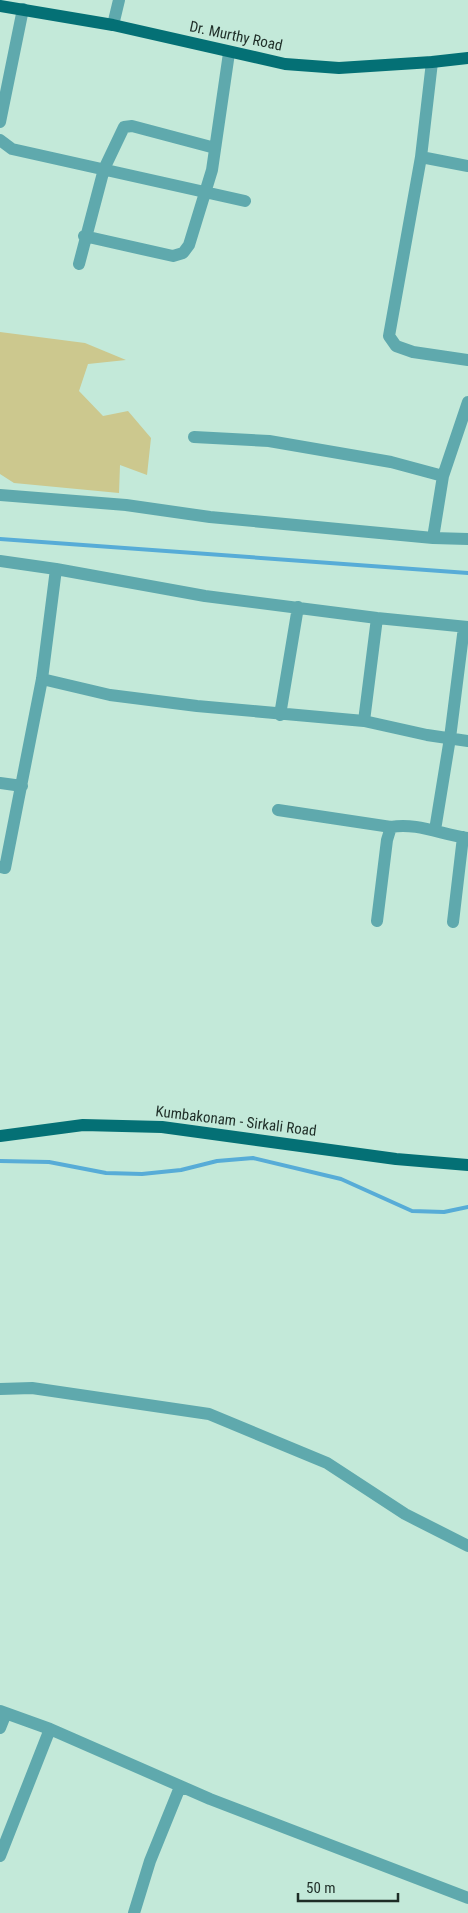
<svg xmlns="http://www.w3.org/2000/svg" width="468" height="1913" viewBox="0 0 468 1913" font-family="'Roboto Condensed',sans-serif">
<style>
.green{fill:#ccc88e}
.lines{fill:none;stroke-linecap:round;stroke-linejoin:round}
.stream{stroke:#57acd7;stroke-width:4}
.minor{stroke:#5fa9ad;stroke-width:12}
.major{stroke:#047075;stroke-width:12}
.labels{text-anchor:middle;stroke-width:4;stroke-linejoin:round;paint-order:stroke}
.street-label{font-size:15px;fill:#1e2d27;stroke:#c3e9d9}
</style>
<rect width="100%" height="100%" fill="#c3e9d9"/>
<path class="green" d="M0 332 85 343 126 360 88 364 79 391 103 416 128 411 151 438 147 475 120 465 119 493 14 483 0 474Z"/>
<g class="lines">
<path class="stream" d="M0 539 468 573
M0 1161 49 1162 106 1173 142 1174 181 1170 217 1161 253 1158 341 1179 412 1211 444 1212 468 1207"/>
<path class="minor" d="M113 25 119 0
M432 62 421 157 389 336 396 346 413 352 468 360
M0 122 23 9
M0 140 12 149 245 201
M421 157 468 166
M84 236 173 256 183 253 189 245 212 170 229 53
M79 264 104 169 124 127 132 126 215 148
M194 437 269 441 391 462 443 476
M0 495 126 505 210 517 433 538 468 539
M433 538 443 476 468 402
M0 561 56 569 205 596 377 618 468 627
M42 679 110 695 197 706 364 721 427 735 468 741
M280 715 298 607
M364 721 377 618
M0 783 22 786
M278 810 391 827
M435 830 450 738 464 627
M0 867 5 868 42 679 56 569
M377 921 387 840 391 827C416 822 443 835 468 838
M453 922 463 837
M0 1389 32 1388 209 1414 327 1463 405 1514 468 1546
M0 1711 50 1729 210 1799 468 1898
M0 1728 6 1713
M0 1856 50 1729
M134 1913 150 1861 180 1787"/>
<path class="major" d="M0 6 113 25 285 64 339 68 432 62 468 58
M0 1136 83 1125 162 1127 396 1159 468 1165"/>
</g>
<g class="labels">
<g class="street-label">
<text transform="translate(236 36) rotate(12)" y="5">Dr. Murthy Road</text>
<text transform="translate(236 1121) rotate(7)" y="5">Kumbakonam - Sirkali Road</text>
</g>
</g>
<path d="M298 1893v8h100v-8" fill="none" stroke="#1e2d27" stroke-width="2.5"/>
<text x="306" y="1893" font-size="15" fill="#1e2d27" stroke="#c3e9d9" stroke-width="4" paint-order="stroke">50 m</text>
</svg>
